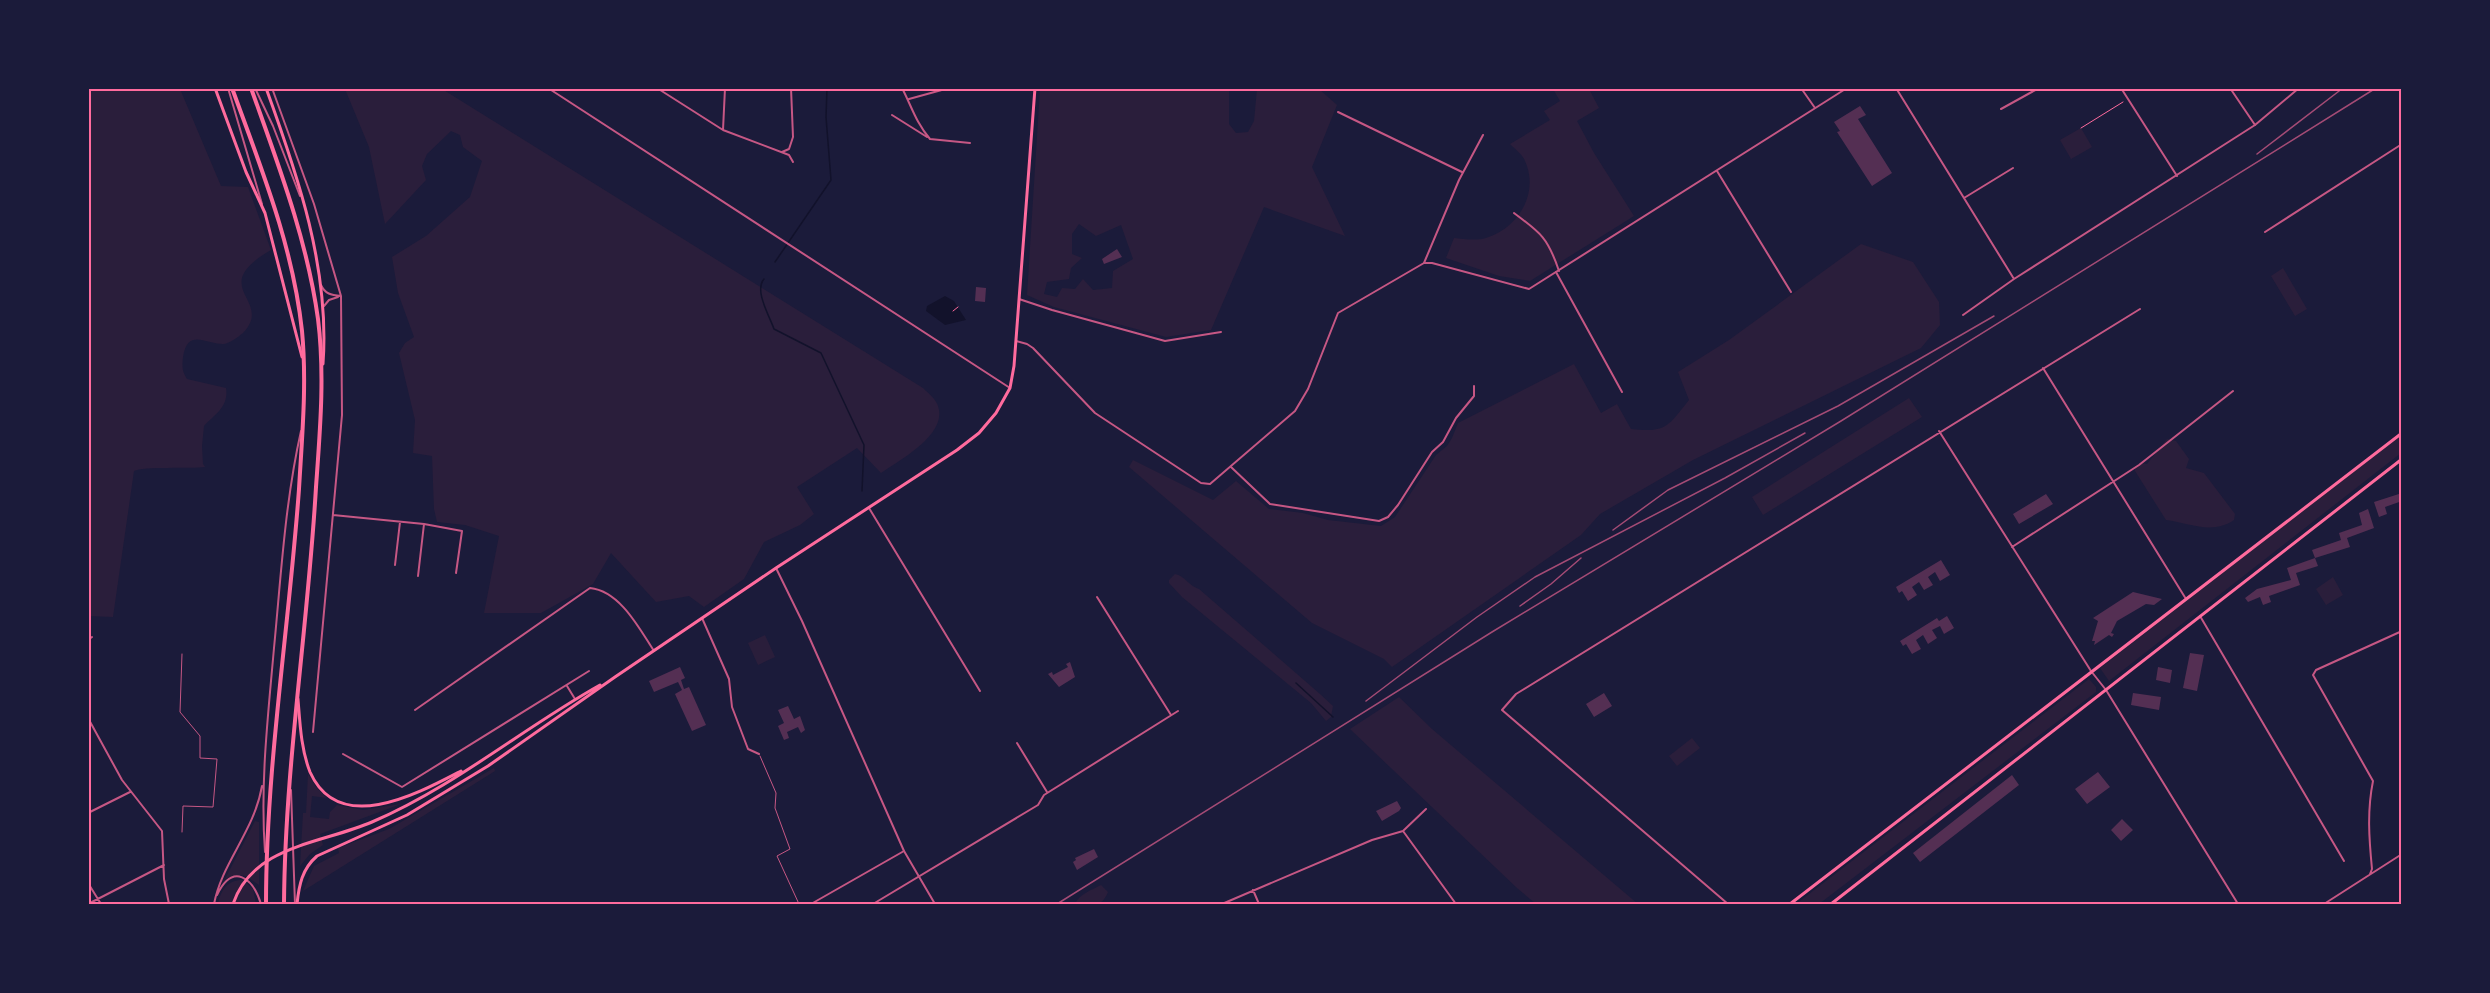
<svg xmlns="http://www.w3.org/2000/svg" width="2490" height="993" viewBox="0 0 2490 993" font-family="Lato,sans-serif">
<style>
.green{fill:#2a1e3b;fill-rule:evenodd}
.water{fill:#12122b}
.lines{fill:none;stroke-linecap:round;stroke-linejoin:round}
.stream{stroke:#12122b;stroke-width:1.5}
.building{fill:#542f53}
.path{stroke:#ff6b9d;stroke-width:1}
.service{stroke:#c65784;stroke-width:1}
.minor{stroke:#c65784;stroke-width:2}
.tertiary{stroke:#c65784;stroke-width:2}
.secondary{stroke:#ff6b9d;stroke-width:3}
.trunk{stroke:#ff6b9d;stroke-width:4}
.rail{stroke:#a44b75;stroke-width:1.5}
.neatline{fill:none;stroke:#ff6b9d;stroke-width:2}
</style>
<rect width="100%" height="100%" fill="#1b1b3a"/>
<path class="green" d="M88 89H180L221 186 248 187 271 250C205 288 275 300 243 333 238 337 229 344 223 344 205 344 188 328 183 357 182 367 182 371 187 379L226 388C229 407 215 414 204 426L202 446 203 464 205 467C190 469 143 466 134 471L113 617 88 616Z
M345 89H442L923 388C928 393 936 399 938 406 948 434 900 460 881 473L857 448 797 487 814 514 800 525 764 542 744 579 704 607 689 596 656 602 611 553 593 584 541 613H484L499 536 465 525 437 522 434 509 432 456 413 453 415 420 399 353 405 343 414 337 398 293 392 257 426 236 470 197 482 161 463 147 460 135 451 131 427 154 422 166 426 180 385 224 369 147Z
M1040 89H1229V124L1236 133 1248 132 1254 121 1257 89H1319L1337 105 1312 167 1345 236 1264 207 1211 330 1166 337 1054 307 1027 295ZM1079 224 1096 236 1121 225 1133 259 1113 271 1112 288 1093 290 1083 279 1075 289 1062 288 1057 297 1044 294 1047 282 1069 279 1071 268 1082 258 1072 254V234Z
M1553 89H1589L1599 108 1577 121 1594 153 1634 216 1530 281 1499 276 1446 258 1454 238C1463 239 1477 241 1486 238 1517 229 1540 194 1525 161 1523 155 1515 149 1510 144L1550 120 1544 111 1560 101Z
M2081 128 2092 147 2071 159 2060 140Z
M1861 244 1913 262 1939 302 1940 325 1921 348 1693 460 1600 514 1581 535 1392 667 1384 659 1312 623 1129 467 1133 460 1213 500 1236 481 1269 509 1303 513 1328 520 1381 526 1395 517 1436 455 1447 446 1452 438 1458 423 1574 364 1601 413 1617 404 1631 429C1667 433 1668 426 1689 400L1678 372 1729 340Z
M2283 268 2307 309 2295 316 2271 276Z
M1909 398 1922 417 1763 515 1752 497Z
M2401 435V453L2109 681 2100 668Z
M2167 439 2176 441 2189 459 2186 468 2204 473 2235 514 2234 520C2212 535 2190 523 2166 520L2135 471V467L2140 463 2147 464Z
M1175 574C1185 576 1189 586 1199 589L1320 694 1333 706 1331 717 1326 721 1311 703 1182 597 1169 583V580Z
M2333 577 2343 595 2326 605 2316 589Z
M765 635 775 657 758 665 748 643Z
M2089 679 2096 687V692L1819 904H1796Z
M1399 697 1432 729 1638 904H1536L1517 888 1350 729Z
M1692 738 1700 748 1677 766 1669 756Z
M494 768 495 771 303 891 314 866 339 853 338 848 389 829Z
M308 774 316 787 327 798 312 796 310 817 329 819 330 812 337 805 363 810 401 804 320 834 323 845 310 854 300 866 303 813H306Z
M255 821 259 822V885C245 875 243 872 225 879Z
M243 880 253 889 256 904H235L228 902 226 904H218C221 890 227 880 243 880Z
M1101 885 1108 892C1101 909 1092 905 1075 904 1079 894 1092 890 1101 885Z"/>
<path class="water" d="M945 296 954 301 966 320 945 325 926 311 927 306Z"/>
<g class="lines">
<path class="stream" d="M775 262 831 180 826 117 827 88
M764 279C754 290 769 315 774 329L821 353 864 445 862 491
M1296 683 1333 717"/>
</g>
<path class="building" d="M1860 106 1866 115 1858 119 1892 173 1872 186 1837 132 1840 131 1834 122Z
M1117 249 1122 257 1104 264 1102 259Z
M976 287 986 288 985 302 975 301Z
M2402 493V501L2385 507 2387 514 2379 517 2374 502Z
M2046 494 2053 504 2019 524 2013 514Z
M2368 509 2374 528 2347 538 2350 547 2315 558 2312 550 2341 540 2339 533 2362 525 2359 513Z
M2315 558 2318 566 2296 573 2300 585 2269 596 2271 602 2263 605 2260 597 2248 602 2245 598 2257 589 2291 580 2287 568Z
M1941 560 1950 575 1940 581 1935 572 1928 577 1933 585 1924 590 1919 582 1912 587 1917 595 1908 601 1902 591 1899 593 1896 587Z
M2133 592 2162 599 2154 605 2146 604 2117 621 2111 633 2114 634 2112 637 2109 635 2094 645 2095 641H2092L2098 621 2093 618Z
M1947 616 1954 628 1944 634 1940 626 1932 630 1937 638 1928 644 1923 635 1916 640 1921 649 1912 654 1906 644 1903 646 1900 641 1937 618 1939 621Z
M2190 653 2204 655 2197 691 2183 688Z
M1070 662 1075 677 1059 687 1048 674 1052 672 1053 675 1068 667 1066 664Z
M680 667 685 678 681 680 684 689 689 687 706 725 692 731 675 694 682 690 678 682 654 692 649 681Z
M2158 667 2172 670 2170 683 2156 680Z
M1604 693 1612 706 1594 717 1586 704Z
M2133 693 2161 697 2159 710 2131 705Z
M788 706 794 719 800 716 805 730 801 733 798 727 787 732 789 738 784 740 778 726 784 723 778 710Z
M2098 772 2110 787 2087 804 2075 789Z
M2012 775 2019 785 1920 862 1913 853Z
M1397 801 1401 808 1399 811 1382 821 1376 811Z
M2122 819 2133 830 2121 841 2111 830Z
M1094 849 1098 857 1077 870 1073 862 1076 860 1075 858Z"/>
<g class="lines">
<path class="path" d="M2081 128 2123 102
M953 311 958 307"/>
<path class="service" d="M760 756 776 793 775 808 790 849 777 856 799 904
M182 832 183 806 213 807 217 759 200 758V736L180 712 182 654"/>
<path class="minor" d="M272 88 314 204 341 296 342 415 313 732
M548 88 1010 388
M657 88 723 130 789 155 793 162
M902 88C911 105 916 123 930 139L970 143
M1896 88 2014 279
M2121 88 2177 176
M909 99 949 88
M2001 109 2039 88
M1338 112 1462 172
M892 115 927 137
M723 130 725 88
M782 152 789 149 793 137 791 88
M1717 171 1791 292
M1964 198 2013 168
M1514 213C1541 233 1548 238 1559 271
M2265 232 2402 144
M1424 263 1459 180 1483 135
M1556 272 1622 392
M321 285C325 294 331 295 341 296
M1019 299 1052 310 1165 341 1221 332
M324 306 329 300 338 297
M1963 315 2014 279 2255 125
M2043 368 2186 599
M1939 431 2091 671 2106 690 2238 904
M1231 467 1270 504 1379 521 1388 517 1398 505 1432 452 1443 442 1456 418 1474 396V386
M869 508 980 691
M333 515 424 524 462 531 456 573
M2012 547 2139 465 2233 391
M395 565 400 522
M418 576 424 524
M1097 597 1171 715
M2200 616 2344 861
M702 618 729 679 732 707 748 749 759 754
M88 640 92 637
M567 686 575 699
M415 710 590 588C620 591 639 628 654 651
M88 718 122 780 162 831 164 879 169 904
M1017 743 1047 792
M343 754 402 787 589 671
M88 813 130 792
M1403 831 1456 904
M2370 874 2372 869C2369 838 2367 811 2373 781L2313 675 2316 670 2402 631
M88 883 101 904
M1253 890 1259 904
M88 904 164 865
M811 904 904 851
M873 904 1038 805 1044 795 1178 711
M1222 904 1372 840 1403 831 1426 809
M1728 904 1502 710 1516 694 2140 309
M2324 904 2402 854"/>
<path class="tertiary" d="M228 88 262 204
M255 88 273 126 300 196
M1801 88 1815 108
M2230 88 2255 125 2299 88
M1016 341 1027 344 1033 348 1095 413 1189 475 1201 483 1210 484 1295 411 1308 389 1338 313 1424 263H1432L1529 289 1847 88
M776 568 802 621 904 851 935 904
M291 790 295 904
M265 852C260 784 268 716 274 648 281 576 285 502 301 431
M217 895C233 862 253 878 261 904
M214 904C222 862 254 832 262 786"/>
<path class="secondary" d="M215 88 246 172 265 213 302 357
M266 88C298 176 330 269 323 364
M298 699C300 724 301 749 310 772 339 837 419 793 461 771
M233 904C253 845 321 844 372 822 454 787 523 728 600 685
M297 904C299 885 302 869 317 856L407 815 488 766 615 677 776 568 957 450 979 433 996 413 1010 388 1014 366 1035 88
M1790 904 2402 433
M1831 904 2402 459"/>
<path class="trunk" d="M232 88C261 168 293 246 302 331 307 384 302 437 299 489 289 628 266 766 266 904
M251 88C278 164 307 239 318 319 325 375 320 431 316 487 308 627 285 765 284 904"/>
<path class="rail" d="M2257 154 2343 88
M1613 530 1668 490 1838 406 1994 316
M1520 606 1551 584 1581 558
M1366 701 1477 617 1535 577 1725 478 1805 433
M1057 904 1492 632 1841 421 2376 88"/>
</g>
<rect width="2490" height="993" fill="none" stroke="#1b1b3a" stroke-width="180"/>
<rect x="90" y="90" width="2310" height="813" class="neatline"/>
</svg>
